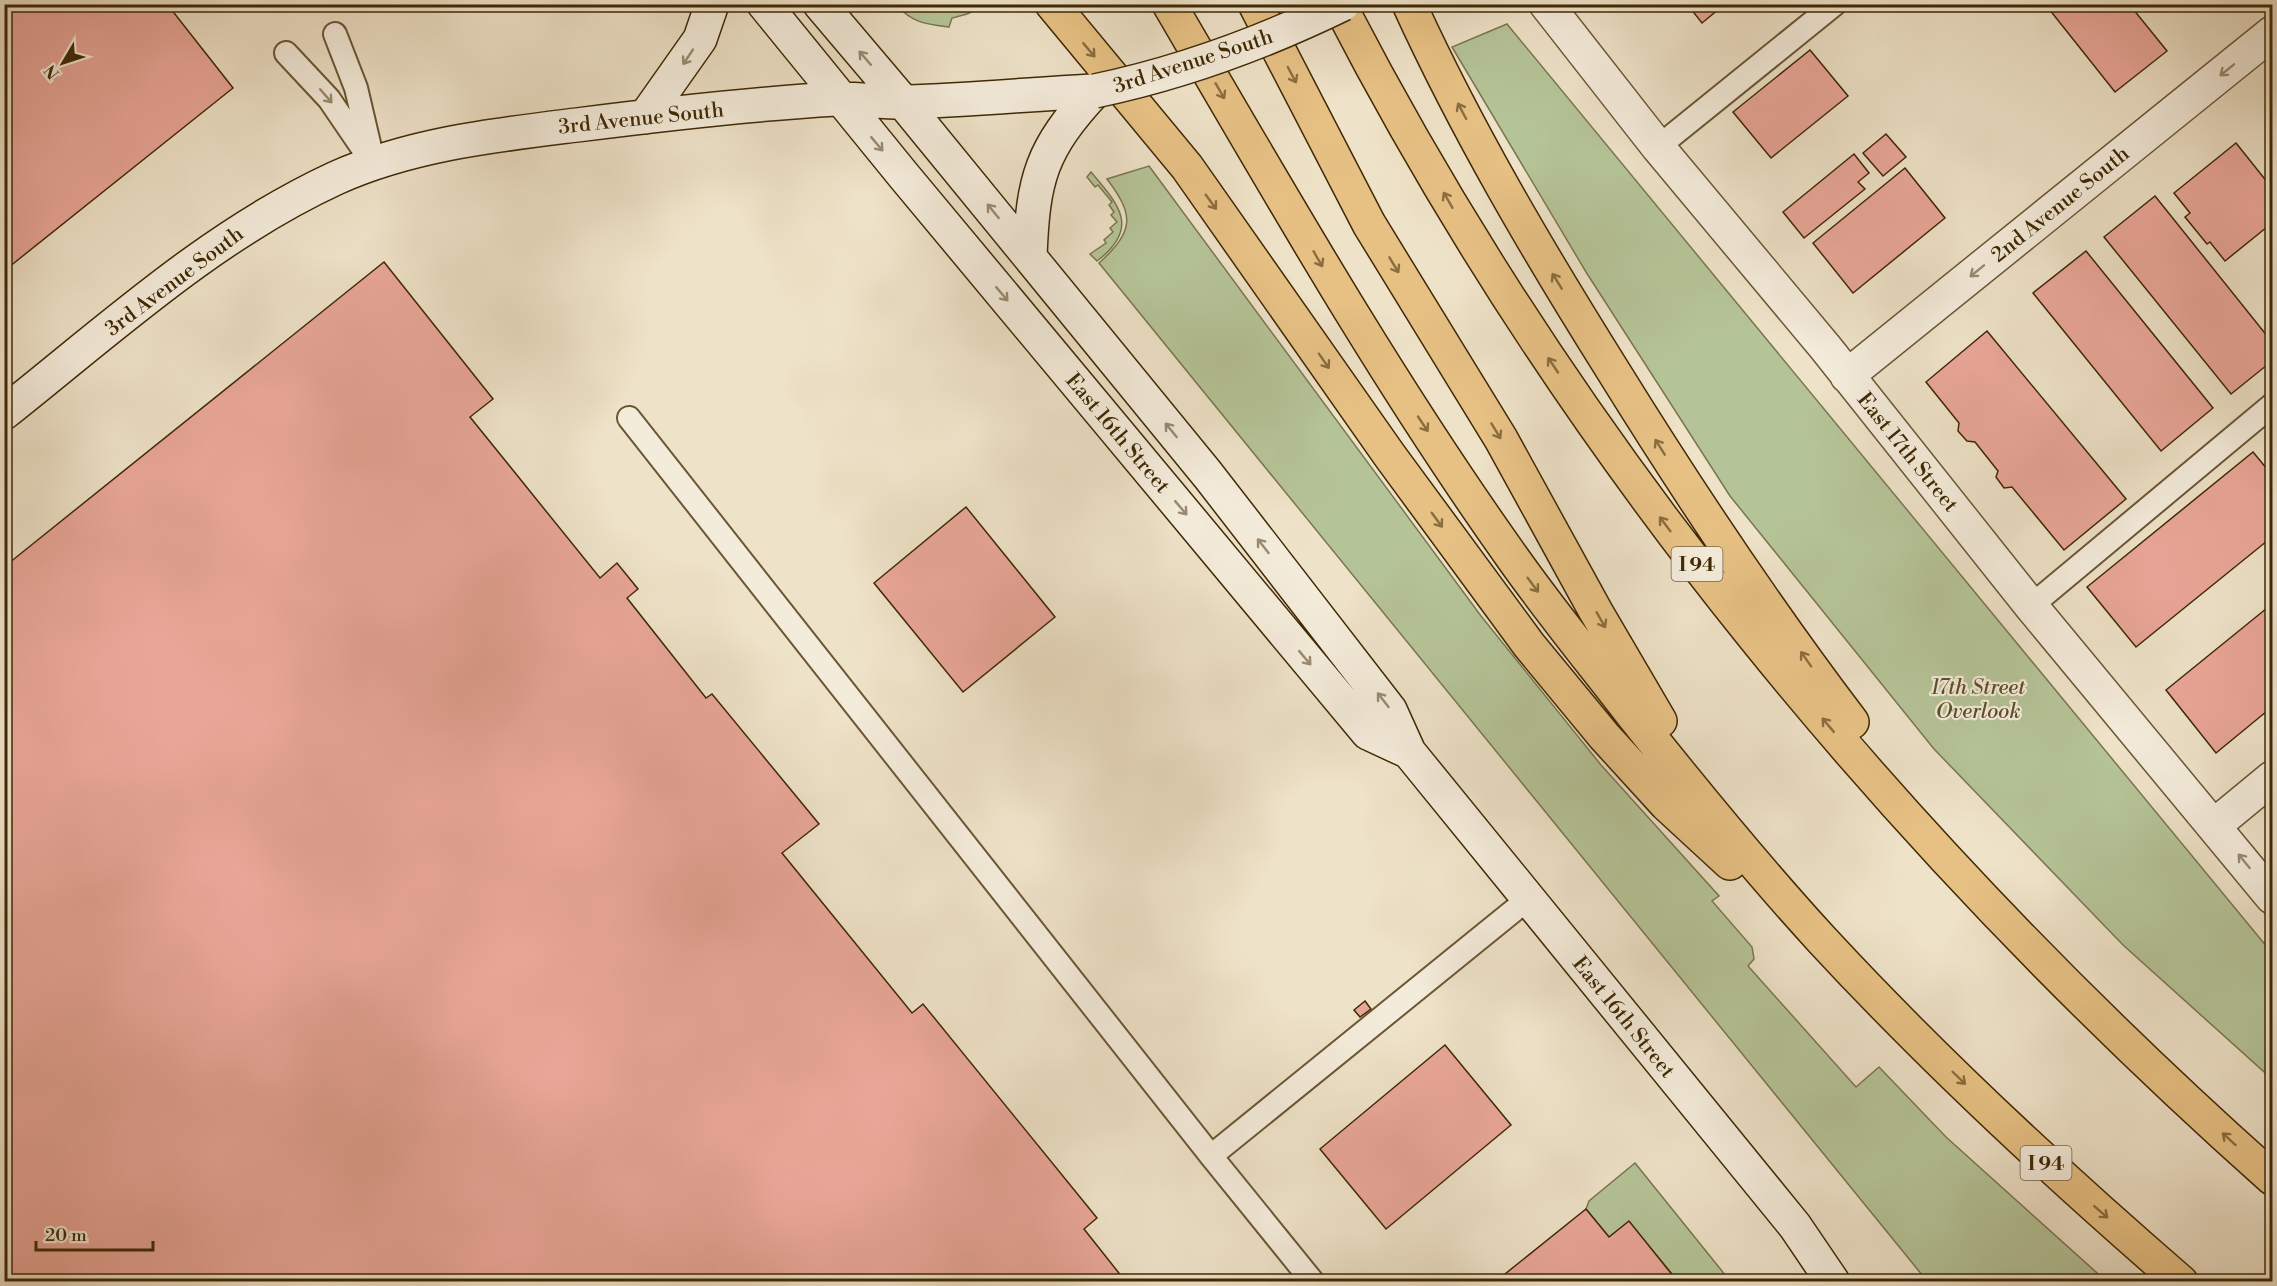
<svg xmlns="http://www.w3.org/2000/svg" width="2277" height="1286" viewBox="0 0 2277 1286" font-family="'Libre Bodoni',serif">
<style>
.green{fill:#b5c498;stroke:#7a764e;stroke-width:1.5}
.building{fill:#e9a698;stroke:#3f2804;stroke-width:1.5}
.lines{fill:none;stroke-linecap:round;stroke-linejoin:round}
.lane-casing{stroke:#6b5635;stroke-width:26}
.street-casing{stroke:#6b5635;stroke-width:36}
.secondary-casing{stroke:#3f2804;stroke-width:36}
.highway-casing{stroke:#3f2804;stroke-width:36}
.lane{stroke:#f4ecdb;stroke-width:22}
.street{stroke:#f4ecdb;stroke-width:33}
.secondary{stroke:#f4ecdb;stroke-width:33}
.highway{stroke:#e7c184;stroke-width:33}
.secondary-bridge-casing{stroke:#3f2804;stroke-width:36;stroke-linecap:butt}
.secondary-bridge{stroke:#f4ecdb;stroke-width:33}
.oneway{stroke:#8b6d3e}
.oneway2{stroke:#9a8a70}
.labels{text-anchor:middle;stroke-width:4.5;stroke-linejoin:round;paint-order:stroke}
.shield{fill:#f4ecdb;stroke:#756344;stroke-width:1.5}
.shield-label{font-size:20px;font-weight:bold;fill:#3f2804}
.street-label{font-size:21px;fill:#3f2804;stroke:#f4ecdb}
.park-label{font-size:21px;font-style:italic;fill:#5c4f29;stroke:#f4ecdb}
</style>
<rect width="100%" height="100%" fill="#eee2c8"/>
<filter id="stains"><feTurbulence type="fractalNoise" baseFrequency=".00333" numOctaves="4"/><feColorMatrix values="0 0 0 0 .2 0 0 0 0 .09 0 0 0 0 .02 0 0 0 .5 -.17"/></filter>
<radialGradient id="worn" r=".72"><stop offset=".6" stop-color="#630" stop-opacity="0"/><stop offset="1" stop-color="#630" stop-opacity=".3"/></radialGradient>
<path class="green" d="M896 5H986L967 14 952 18 949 27C925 24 913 23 896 5Z
M1507 24 2272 953V1079L2123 945 1934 749 1730 496 1586 272 1452 47Z
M1149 166 1481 616 1601 765 1719 896 1712 901 1752 947 1754 959 1748 966 1856 1087 1879 1067 1946 1137 2106 1281H1927L1099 263C1134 231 1135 216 1107 179Z
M1091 172C1120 206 1140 228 1097 261L1090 254 1106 243 1104 240 1113 232 1110 228 1117 222 1111 215 1114 212 1109 205 1112 202 1098 185 1095 187 1087 177Z
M1635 1163 1726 1276 1719 1281H1678L1629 1222 1609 1237 1586 1209 1589 1201Z"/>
<path class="building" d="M4 4H167L233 88 4 271Z
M1687 4H1725L1702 23Z
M2045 4H2129L2167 51 2115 92Z
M1810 50 1848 96 1771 158 1733 112Z
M1886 134 1906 157 1883 176 1863 153Z
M2236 143 2272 188V223L2225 261 2210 242 2207 244 2185 217 2190 213 2174 193Z
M1854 154 1869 173 1858 182 1865 189 1804 238 1783 212Z
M1905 168 1945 218 1853 293 1813 243Z
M2155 196 2272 342V361L2231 394 2104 237Z
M2086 251 2213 408 2161 451 2033 293Z
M384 262 493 399 470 417 600 578 617 563 638 589 627 598 706 698 712 694 819 824 782 853 912 1013 923 1004 1097 1218 1084 1229 1126 1282H4V567Z
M1987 331 2126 499 2064 550 2012 487 2004 488 1996 477 1998 471 1975 442 1967 441 1958 431 1959 423 1926 382Z
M2253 452 2272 475V537L2136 647 2087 587Z
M966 507 1055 617 963 692 874 583Z
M2272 604V707L2216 753 2166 690Z
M1365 1001 1371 1009 1360 1017 1354 1010Z
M1445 1045 1511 1125 1386 1229 1320 1149Z
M1586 1209 1609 1237 1629 1221 1678 1282H1495Z"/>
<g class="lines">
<defs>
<path id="lane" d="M335 34 356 88 371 152
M286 53 329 99 374 165
M1658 147 1835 4
M629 418 1211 1156 1313 1282
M2031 606 2272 405
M1211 1156 1528 899"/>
<path id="street" d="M1546 4 1658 147 1825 347 2031 606 2272 897
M1847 376 2272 33
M2215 825 2272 778"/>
<path id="secondary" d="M764 4 904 176 1368 733 1409 752
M820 4 903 102 1208 475 1390 710 1409 752 1795 1226 1833 1282
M645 117 700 39 712 4
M1030 256C1033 178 1041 149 1095 91
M4 413C110 329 212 235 336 178 412 144 496 135 577 125 663 114 749 104 836 99 859 98 883 103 907 102 970 100 1033 94 1095 91"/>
<path id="highway" d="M1052 4 1187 167 1390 456 1529 645 1604 736 1666 804 1730 863
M1169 4C1279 192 1386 380 1512 557 1550 611 1592 662 1632 714 1694 792 1756 868 1823 941 1935 1062 2056 1174 2181 1282
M1255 4 1369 224 1501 439 1595 610 1660 721
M1339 4C1570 452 1897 844 2272 1178
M1409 4C1467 131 1538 251 1612 369 1687 490 1766 609 1852 722"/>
</defs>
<use href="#lane" class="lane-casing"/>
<use href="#street" class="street-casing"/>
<use href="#secondary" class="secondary-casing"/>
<use href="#highway" class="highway-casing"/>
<use href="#lane" class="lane"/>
<use href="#street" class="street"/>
<use href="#secondary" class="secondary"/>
<use href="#highway" class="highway"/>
<defs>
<path id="secondary-bridge" d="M1095 91C1181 73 1265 42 1343 4"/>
</defs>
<use href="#secondary-bridge" class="secondary-bridge-casing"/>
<use href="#secondary-bridge" class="secondary-bridge"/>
</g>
<defs><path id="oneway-shaft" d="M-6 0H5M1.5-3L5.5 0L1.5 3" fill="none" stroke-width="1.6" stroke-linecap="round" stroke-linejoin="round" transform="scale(1.5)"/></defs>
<g class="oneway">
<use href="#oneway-shaft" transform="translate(1089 50) rotate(50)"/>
<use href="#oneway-shaft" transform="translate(1292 75) rotate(62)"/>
<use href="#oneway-shaft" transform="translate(1220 91) rotate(60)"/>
<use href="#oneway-shaft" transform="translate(1462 111) rotate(-118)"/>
<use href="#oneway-shaft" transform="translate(1448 200) rotate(-120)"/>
<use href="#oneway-shaft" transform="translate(1211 202) rotate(54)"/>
<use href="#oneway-shaft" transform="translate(1318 259) rotate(60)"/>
<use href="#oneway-shaft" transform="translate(1394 265) rotate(59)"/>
<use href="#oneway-shaft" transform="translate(1557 281) rotate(-122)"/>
<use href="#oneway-shaft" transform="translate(1324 361) rotate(55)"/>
<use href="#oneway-shaft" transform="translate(1553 365) rotate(-124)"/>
<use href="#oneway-shaft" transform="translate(1423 424) rotate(56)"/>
<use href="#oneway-shaft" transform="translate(1496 431) rotate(59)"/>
<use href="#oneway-shaft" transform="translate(1660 447) rotate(-122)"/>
<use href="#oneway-shaft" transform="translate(1437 520) rotate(54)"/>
<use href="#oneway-shaft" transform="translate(1665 524) rotate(-127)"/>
<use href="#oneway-shaft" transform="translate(1533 585) rotate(53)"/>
<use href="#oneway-shaft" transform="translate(1601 620) rotate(60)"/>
<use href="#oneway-shaft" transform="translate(1806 659) rotate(-125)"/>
<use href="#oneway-shaft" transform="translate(1828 725) rotate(-130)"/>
<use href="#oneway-shaft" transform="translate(1959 1078) rotate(44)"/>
<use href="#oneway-shaft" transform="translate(2229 1139) rotate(-138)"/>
<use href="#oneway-shaft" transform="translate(2101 1212) rotate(41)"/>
</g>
<g class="oneway2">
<use href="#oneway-shaft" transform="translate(688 57) rotate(124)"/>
<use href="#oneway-shaft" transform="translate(865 58) rotate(-131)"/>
<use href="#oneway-shaft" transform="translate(2227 70) rotate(141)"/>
<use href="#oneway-shaft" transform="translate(326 96) rotate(49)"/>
<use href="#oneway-shaft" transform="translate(877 144) rotate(50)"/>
<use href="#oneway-shaft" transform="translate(993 211) rotate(-129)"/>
<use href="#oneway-shaft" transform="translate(1977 271) rotate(141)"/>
<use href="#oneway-shaft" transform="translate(1002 294) rotate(50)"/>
<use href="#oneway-shaft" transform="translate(1171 430) rotate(-129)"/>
<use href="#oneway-shaft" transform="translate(1181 508) rotate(50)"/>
<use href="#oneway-shaft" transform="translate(1263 546) rotate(-128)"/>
<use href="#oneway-shaft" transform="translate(1305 658) rotate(50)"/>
<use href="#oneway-shaft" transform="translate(1383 700) rotate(-128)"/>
<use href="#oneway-shaft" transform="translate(2244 861) rotate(-129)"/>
</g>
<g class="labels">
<g class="shield">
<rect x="1671.5" y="547" width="51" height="34" rx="4.5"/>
<rect x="2020.5" y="1146" width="51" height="34" rx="4.5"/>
</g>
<g class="shield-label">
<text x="1697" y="571">I 94</text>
<text x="2046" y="1170">I 94</text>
</g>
<g class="street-label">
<text transform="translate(1193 61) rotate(-18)" y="7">3rd Avenue South</text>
<text transform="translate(641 118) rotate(-6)" y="7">3rd Avenue South</text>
<text transform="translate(2060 204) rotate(-39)" y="7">2nd Avenue South</text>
<text transform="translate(174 281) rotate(-37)" y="7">3rd Avenue South</text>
<text transform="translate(1118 433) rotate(50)" y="7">East 16th Street</text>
<text transform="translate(1908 452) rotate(51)" y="7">East 17th Street</text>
<text transform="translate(1624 1017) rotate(51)" y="7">East 16th Street</text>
</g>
<g class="park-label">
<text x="1978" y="694">17th Street<tspan x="1978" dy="24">Overlook</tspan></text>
</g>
</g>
<rect width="2277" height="1286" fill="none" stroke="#eee2c8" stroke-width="24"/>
<rect x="6" y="6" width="2265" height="1274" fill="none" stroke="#3f2804" stroke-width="3"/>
<rect x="12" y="12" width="2253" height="1262" fill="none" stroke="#3f2804" stroke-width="1.5"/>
<g transform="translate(63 63) rotate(231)" stroke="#f4ecdb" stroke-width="4.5" paint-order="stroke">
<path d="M0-4.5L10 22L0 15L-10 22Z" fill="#3f2804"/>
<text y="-9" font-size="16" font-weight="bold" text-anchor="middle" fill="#3f2804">N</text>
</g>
<path d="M36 1241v9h117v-9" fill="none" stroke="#3f2804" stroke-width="3"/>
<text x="45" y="1241" font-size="18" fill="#3f2804" stroke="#f4ecdb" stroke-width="4.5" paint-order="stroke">20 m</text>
<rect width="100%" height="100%" filter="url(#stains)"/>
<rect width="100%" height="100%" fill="url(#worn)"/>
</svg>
